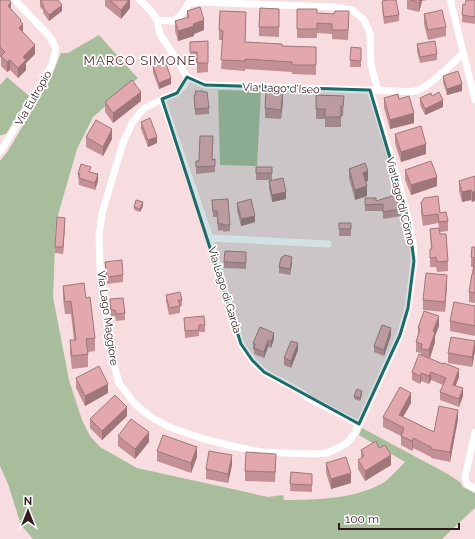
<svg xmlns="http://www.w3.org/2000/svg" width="475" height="539" viewBox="0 0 475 539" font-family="Raleway,sans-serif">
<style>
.green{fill:#a8bd9b}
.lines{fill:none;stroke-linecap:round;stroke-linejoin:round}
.street{stroke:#fff;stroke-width:7}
.wall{fill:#c39095}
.shaded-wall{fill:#9f7679}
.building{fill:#e3a8ad;stroke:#9f7679}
.marked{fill:#1d6a68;fill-opacity:0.2;stroke:#1d6a68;stroke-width:3;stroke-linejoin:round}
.labels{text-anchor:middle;stroke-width:3.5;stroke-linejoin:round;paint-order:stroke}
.street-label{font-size:11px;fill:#311b1d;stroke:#fff}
.quarter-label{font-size:13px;letter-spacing:1px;fill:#56272d;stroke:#fff}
</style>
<rect width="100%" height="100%" fill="#f7dddf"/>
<path class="green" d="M99 35 134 74 138 78 93 117 77 149 56 222 53 297 69 380 82 420 90 436 100 447 137 468 268 497 283 495 284 500C314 500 352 499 379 485 387 482 398 469 405 462L359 435 362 428 446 473 460 482 463 487 475 493V508L442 539H33L21 525 8 484 0 466V161L8 151 51 78 61 53H68Z
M7 77 29 96 6 134 1 135H0V85Z
M218 90 261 91 257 166 220 165Z"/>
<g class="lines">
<path class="street" d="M140 0 151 11 157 20 174 21 181 15 188 4
M451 0V3L475 100
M188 4 197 2 334 7 352 10 364 20 370 33 371 65 378 91
M157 20 160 34 178 62 187 77 185 84 177 93 162 99 143 109 132 123 123 143 102 213 99 236 100 268 111 353 119 383 135 404 151 417 169 427 201 438 236 447 262 452 313 454 327 453 344 445 351 439 357 429 400 335 408 308 414 261 413 243 409 222 397 177 370 90
M187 77 205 85 396 91C402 91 410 92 416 91 430 87 452 64 463 53
M162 99 210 238 227 298 241 344 252 360 264 372 303 393 308 398 359 424
M0 152 36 95 52 64 56 49 51 38 15 0
M210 238 328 244
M475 432 465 477 467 484 475 489"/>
</g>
<path class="wall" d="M0 0H10L11 9 21 22 23 33 35 54 26 63V70L18 78 10 70 7 72 1 66V58L0 57Z
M40 0 62 11 49 21 43 13V10L40 7Z
M105 0H130V8L121 19 105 6Z
M407 0H427L422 1 419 12 407 9Z
M475 0V24L462 22 463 4 465 5Z
M382 1 399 15V21L384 24 382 8Z
M297 9 349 21 348 40 332 39V34L317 33V38H297Z
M187 11 204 30 194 34V36L178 41 175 31V21L187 18Z
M424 14 446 27V36L428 40 424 24Z
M279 19V37L259 36V27Z
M246 21 245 42 282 46 316 57V75L292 74V72L245 69V71L221 69 223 40H219V30Z
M208 41V72L197 73V62H190V42Z
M417 44 437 54V60L420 63 417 51Z
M361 48V67H350V60Z
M153 66 171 84 159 89 153 73Z
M443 76 462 91 447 95 443 82Z
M203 92 209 108V114L195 115 194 95Z
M316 95 344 96 343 116H341V127H325V119H316Z
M432 96 443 107 425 115 420 105V98Z
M384 98 399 99 414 123 390 129 384 108Z
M141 101 113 123 105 112V102Z
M283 101 281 119 265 118V108Z
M141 122 157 143 148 147 141 129Z
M395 134 426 154 401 162 395 144Z
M86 137 112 139 103 156 86 147Z
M212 160 215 166V172L196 174V161Z
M256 167H272V180H256Z
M349 169 368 181 366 182 367 196 355 200 349 178Z
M405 170 437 186 411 195 405 180Z
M91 172 98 181 95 190 79 185 78 174Z
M475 176 472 202 471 200 462 202 459 191V181Z
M269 181 286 199 272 202 269 188Z
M365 198 401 209V216L383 219V211H365Z
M212 200 230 225V231L223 232V230L218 231 217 217H213Z
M237 203 255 222 241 226 237 210Z
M421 203 440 213 448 221V231L440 232 448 261V271L437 272 436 267H430V249H431L430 229 439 228 438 223 423 226 421 213Z
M143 206 140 212 134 210V207Z
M339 223H351V236H339Z
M65 224 63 254 55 253V247Z
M475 247V303L469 302V292L473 267H471V257Z
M246 252V269L224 268V262Z
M105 262 123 275V282L107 284 105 268Z
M292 263 290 275 279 273V267Z
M447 284 445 312 423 310V300Z
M63 286 86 298 95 338V351L88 352V367L72 369 70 353V340H74L71 314H65L63 299Z
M166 295 182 300V306L180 307V313L169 315 166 301Z
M110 299 125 313V320L116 321 115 316 111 317 110 306Z
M475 306V336L450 331V321Z
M184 318 205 325V332H199V336L185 338Z
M439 326 435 336V342L430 358 459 377 456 385 463 396 459 407 440 400V392L443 385 431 380 429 384 421 381 420 384 412 380V372L421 355V353L416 352V342L418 336V328Z
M391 335 384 356 374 352V346Z
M274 339 271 348 268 347 264 358 254 354V350L253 349V343Z
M298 350 291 368 284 365V358Z
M475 351 472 367 448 363V353Z
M76 378 108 393 85 406 76 388Z
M362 394 360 401 354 399V396Z
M411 403 403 417 434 432 458 419 450 462 431 458V457L413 448 412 451 401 445V436L383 427V417Z
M127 416 102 440 90 428V419Z
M118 436 149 442 135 459 118 446Z
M379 448 391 465 365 481 358 469V460L361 458V450Z
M157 451 197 457 191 473 157 461Z
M276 463 275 482 245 481V471Z
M326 463 351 483 331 489 326 473Z
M232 465 228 483 206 479V469Z
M291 472 312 474V492L290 491Z"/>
<path class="shaded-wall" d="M9 0H10V4L11 2V12L8 6Z
M129 0H130V8L121 19V10Z
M420 0H422V1L419 12V3Z
M62 5V11L49 21V15Z
M21 20V26L23 24V34L19 28 20 21Z
M204 20V30L194 34V36L178 41V31L193 24Z
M35 45V54L26 63V70L18 78V68L23 57Z
M10 60V70L7 72V62Z
M171 78V84L159 89V83Z
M462 84V91L447 95V89Z
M283 91V101L281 119V110Z
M141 92V101L113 123V113Z
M443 100V107L425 115V109Z
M414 113V123L390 129V120Z
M112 129V139L103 156V147Z
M157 137V143L148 147V140Z
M426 144V154L401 162V152Z
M368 171V181L363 182V173Z
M98 174V181L95 190V183Z
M437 177V186L411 195V185Z
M367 186V196L355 200V190Z
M471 190V200L462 202V192Z
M286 192V199L272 202V195Z
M472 192H475V201L472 202Z
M143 202V206L140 212V209Z
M255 216V222L241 226V219Z
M65 218V224L63 254V247Z
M292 257V263L290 275V269Z
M447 275V284L445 312V302Z
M439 316V326L435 336V342L429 360V350L433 331Z
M391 328V335L384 356V350Z
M274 333V339L271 348V342Z
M268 340V347L264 358V352Z
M475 341V351L472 367V357Z
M298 343V350L291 368V361Z
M459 369V377L453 392V385Z
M431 372V380L429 384V376Z
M421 373V381L420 384V376Z
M108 384V393L85 406V396Z
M463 388V396L459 407V399Z
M362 391V394L360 401V398Z
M411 393V403L399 424V415Z
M127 407V416L102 440V431Z
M458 410V419L450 462V452Z
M149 432V442L135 459V449Z
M413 438V448L412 451V441Z
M197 447V457L191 473V463Z
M232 455V465L228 483V474Z
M391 455V465L365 481V471Z
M351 473V483L331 489V479Z"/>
<path class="building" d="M0 0H9L11 2 8 6 21 20 20 21 23 24 19 28 35 45 23 57 26 60 18 68 10 60 7 62 1 56 5 52 0 47Z
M40 0H58L62 5 49 15 43 7 44 6Z
M110 0H129L121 10Z
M388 0H396L399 15 384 17 382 1Z
M411 0H420L419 3Z
M466 0H475V17L462 15 463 4 465 5Z
M200 7 204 20 193 24 194 26 178 31 175 21 189 17 187 11Z
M260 8 279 9V27H259Z
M297 9H317V13L334 14 335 11H349L348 30H332V24L317 23V29H297Z
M442 10 446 27 428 30 424 14Z
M220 11 246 12 245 42 282 44V46L316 47V65H292V62L245 59V61L221 60 223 31 219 30Z
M208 41V63H197V52H190V42Z
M435 41 437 54 420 57 417 44Z
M351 47 361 48V61L350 60Z
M165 61 171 78 159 83 153 66Z
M458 71 462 84 447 89 443 76Z
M132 80 141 92 113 113 105 102Z
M266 90 283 91 281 110 265 108Z
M195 91H203V92H207L209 108 195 109 194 95 196 94Z
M439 92 443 100 425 109 420 98 431 93 432 96Z
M398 94 399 99 409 96 414 113 390 120 384 98Z
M316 95 344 96 343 106H341V117H325V109H316Z
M150 118 157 137 148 140 141 122Z
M96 120 112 129 103 147 86 137Z
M421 126 426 144 401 152 395 134Z
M200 136H213L212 160 215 159V166L196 167V161H199Z
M431 161 437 177 411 185 405 170Z
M365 163 368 171 363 173 367 186 355 190 349 169Z
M81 164 91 167 89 172 98 174 95 183 79 178 80 174H78Z
M256 167H272V173H256Z
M475 176V192H472L471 190 462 192 459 181Z
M283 178 286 192 272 195 269 181Z
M398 194 401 209 383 212V204L365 205V198H376V201Z
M438 196 440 213 446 212 448 221 439 222 438 214 423 216 421 203 424 198Z
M228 199 230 225H223V224H218L217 211H213L212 200Z
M251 199 255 216 241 219 237 203Z
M136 200 143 202 140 209 134 207Z
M57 217 65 218 63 247H55Z
M339 223H351V229H339Z
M439 228 440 234H446L448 261 437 262 436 257 430 258V249H432L430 229Z
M472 247H475V293L469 292 472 274H473L474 258 471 257Z
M225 251 246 252V263L224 262Z
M285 255 292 257 290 269 279 267 281 258Z
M122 260 123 275 107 277 105 262Z
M426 273 447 275 445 302 423 300Z
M84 283 86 298 90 297 95 338 86 339 88 354 72 356 70 340H76L71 301 65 302 63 286Z
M180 292 182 300H178L180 306 169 308 166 295Z
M123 298 125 313 116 314 115 310H111L110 299Z
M454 302 475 306V326L450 321Z
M424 311 439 316 433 331 435 332 429 350 421 349 422 344 416 342 420 329 418 328Z
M204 316 205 325H199V330L185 331 184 318Z
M382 325 391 328 384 350 374 346Z
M260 327 274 333 271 342 268 340 264 352 254 348 255 344 253 343Z
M451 337 475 341 472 357 448 353Z
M291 341 298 343 291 361 284 358Z
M419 354 443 364 444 363 459 369 453 385 463 388 459 399 440 392 446 378 431 372 429 376 421 373 420 376 412 372Z
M99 366 108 384 85 396 76 378Z
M400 387 411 393 399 415 434 432 439 406 458 410 450 452 431 449V447L413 438 412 441 401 436 404 428 383 417Z
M357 389 362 391 360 398 354 396Z
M115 395 127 407 102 431 90 419Z
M131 419 149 432 135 449 118 436Z
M163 435 197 447 191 463 157 451Z
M376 441 379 448 385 445 391 455 365 471 358 460 364 456 361 450Z
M209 451 232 455 228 474 206 469Z
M246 452 276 454 275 472 245 471Z
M346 457 351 473 331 479 326 463Z
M291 472 312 474V485L290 484Z"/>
<path class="marked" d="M187 77 205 85 370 90 409 222 414 261 408 308 400 335 359 424 264 372 252 360 241 344 162 99 177 93Z"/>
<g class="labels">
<g class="street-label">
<text transform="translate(281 88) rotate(2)" y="4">Via Lago d'Iseo</text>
<text transform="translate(33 98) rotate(-60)" y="4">Via Eutropio</text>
<text transform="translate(401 201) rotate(76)" y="4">Via Lago di Como</text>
<text transform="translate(225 290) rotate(73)" y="4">Via Lago di Garda</text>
<text transform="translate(108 318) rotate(82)" y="4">Via Lago Maggiore</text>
</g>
<g class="quarter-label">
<text x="140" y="65">MARCO SIMONE</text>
</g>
</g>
<g transform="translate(28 511)" stroke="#ffffff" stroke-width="3" paint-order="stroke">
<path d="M0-3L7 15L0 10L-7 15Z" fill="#311b1d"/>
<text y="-6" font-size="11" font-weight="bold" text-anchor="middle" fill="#311b1d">N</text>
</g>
<path d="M339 523v6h120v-6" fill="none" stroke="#311b1d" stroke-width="2"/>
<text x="345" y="523" font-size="12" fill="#311b1d" stroke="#ffffff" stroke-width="3" paint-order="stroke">100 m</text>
</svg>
